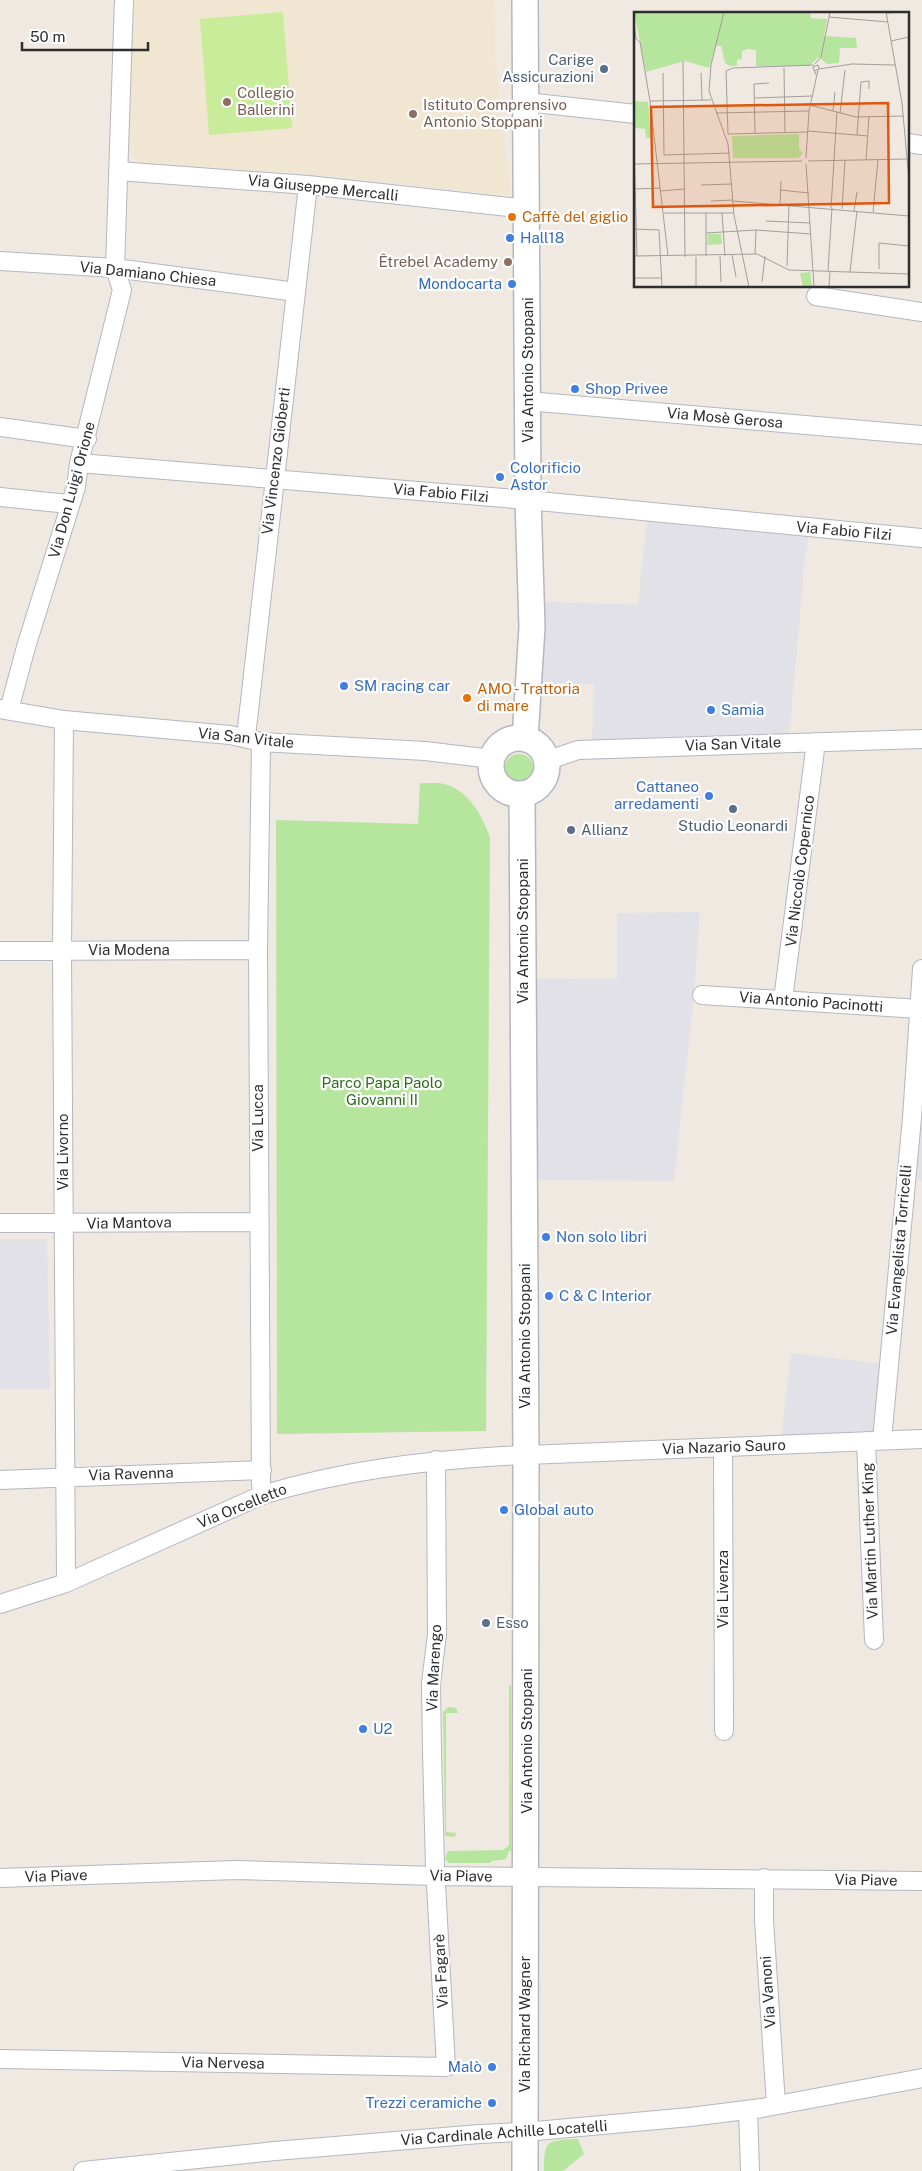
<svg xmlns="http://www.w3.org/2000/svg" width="922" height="2171" viewBox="0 0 922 2171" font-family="'Public Sans',sans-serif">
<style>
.industrial{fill:#e3e1e8}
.education{fill:#f0e6d1}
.green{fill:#b6e59e}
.pitch{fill:#c9ec9a}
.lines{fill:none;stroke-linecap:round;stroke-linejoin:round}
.street-casing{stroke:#b4b7c1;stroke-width:20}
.secondary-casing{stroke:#b4b7c1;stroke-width:28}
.street{stroke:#fff;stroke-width:18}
.secondary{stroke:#fff;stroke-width:25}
.service-dot{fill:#5c6f8a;stroke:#fff;stroke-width:2}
.education-dot{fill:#8d6e63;stroke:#fff;stroke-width:2}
.food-dot{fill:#e8710a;stroke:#fff;stroke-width:2}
.shop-dot{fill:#3f7fe0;stroke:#fff;stroke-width:2}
.labels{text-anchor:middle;stroke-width:4.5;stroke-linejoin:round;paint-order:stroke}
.service-label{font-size:15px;fill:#4e5e75;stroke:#fff;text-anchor:start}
.education-label{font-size:15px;fill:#785e54;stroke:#fff;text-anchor:start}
.street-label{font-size:15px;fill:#2e2e2e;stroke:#fff}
.food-label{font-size:15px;fill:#c56008;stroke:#fff;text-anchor:start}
.shop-label{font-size:15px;fill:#366cbe;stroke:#fff;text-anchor:start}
.park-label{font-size:15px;fill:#2c6e1b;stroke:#fff}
.inset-road{fill:none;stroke:#a29e99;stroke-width:1}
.view{fill:#df570e;fill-opacity:0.15;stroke:#df570e;stroke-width:2.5}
.inset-edge{fill:none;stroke:#2e2e2e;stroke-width:2.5}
</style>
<rect width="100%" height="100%" fill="#efe9e1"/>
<path class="industrial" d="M647 515 809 531 804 568 789 740 592 747 594 684H530L533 601 638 605Z
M700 912 694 997 674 1181 527 1180 526 979 617 978V913Z
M922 1002V1181L909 1179Z
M0 1239H47L50 1389H0Z
M791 1353 892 1365 888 1434 781 1438Z"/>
<path class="education" d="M132 0H494L495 54 511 196 321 175 138 162 128 151Z"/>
<path class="green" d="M505 768a14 14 0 1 1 28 0a14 14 0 1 1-28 0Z
M420 783C428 784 437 782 444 784 469 790 482 816 490 837L486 1431 277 1434 276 820 418 824Z
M509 1686H511V1851H509L506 1859 491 1861V1863H449L445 1859 448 1851 503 1850 509 1845Z
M448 1707 456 1708 458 1713H446V1832L457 1833 454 1837 446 1836 445 1834 443 1712Z
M578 2139 584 2154 563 2171H544C544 2138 547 2141 578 2139Z"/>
<path class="pitch" d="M283 12 292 128 209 135 200 19Z"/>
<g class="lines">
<defs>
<path id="street" d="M526 102 636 114
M908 143 922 145
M118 171 308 185 527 209
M0 261 115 268 296 292
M816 296 922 312
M527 401 922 435
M0 427 87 439
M79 463 528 500 922 538
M0 497 69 504
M0 709 64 720 230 735 261 742 425 751 492 759
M9 710 26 647 76 487 79 463 122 290 115 268 124 0
M64 720 62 950 66 1583
M246 737 308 185
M261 742 258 950 261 1483 262 1495
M546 761 578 750 922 739
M0 951 258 950
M702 995 919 1009
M783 1000 816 742
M0 1223 259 1222
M882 1440 912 1118 922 969
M866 1441 874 1640
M723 1447 724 1731
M0 1480 262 1470
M0 1604 66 1583 262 1495C341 1471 420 1461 502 1456L922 1439
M0 1878 236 1870 435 1876 922 1881
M764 1878V1920L776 2105
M0 2059 446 2067 435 1866 432 1752 431 1683 437 1634 436 1460
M748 2110 750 2171
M83 2171 275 2151 480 2134 536 2131 690 2117 762 2108 922 2078"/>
<path id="secondary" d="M491 766a28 28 0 1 1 56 0a28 28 0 1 1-56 0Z
M525 739 532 627 528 500 525 0
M522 794 526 1455 525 2171"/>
</defs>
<use href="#street" class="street-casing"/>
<use href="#secondary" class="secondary-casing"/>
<use href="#street" class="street"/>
<use href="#secondary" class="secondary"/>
</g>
<g class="service-dot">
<circle cx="604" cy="69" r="5"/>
<circle cx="733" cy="809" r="5"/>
<circle cx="571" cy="830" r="5"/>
<circle cx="486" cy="1623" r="5"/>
</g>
<g class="education-dot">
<circle cx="227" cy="102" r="5"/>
<circle cx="413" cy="114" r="5"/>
<circle cx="508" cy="262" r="5"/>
</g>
<g class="food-dot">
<circle cx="512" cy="217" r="5"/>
<circle cx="467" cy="698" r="5"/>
</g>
<g class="shop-dot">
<circle cx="510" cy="238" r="5"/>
<circle cx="512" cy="284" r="5"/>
<circle cx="575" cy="389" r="5"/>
<circle cx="500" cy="477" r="5"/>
<circle cx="344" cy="686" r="5"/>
<circle cx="711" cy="710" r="5"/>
<circle cx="709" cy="796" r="5"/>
<circle cx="546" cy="1237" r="5"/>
<circle cx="549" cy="1296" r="5"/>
<circle cx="504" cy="1510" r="5"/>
<circle cx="363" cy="1729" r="5"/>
<circle cx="492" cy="2067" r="5"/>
<circle cx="492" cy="2103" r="5"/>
</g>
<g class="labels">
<g class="service-label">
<text x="594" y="65" text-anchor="end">Carige<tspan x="594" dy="17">Assicurazioni</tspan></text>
<text x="733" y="831" text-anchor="middle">Studio Leonardi</text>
<text x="581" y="835">Allianz</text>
<text x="496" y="1628">Esso</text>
</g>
<g class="education-label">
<text x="237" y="98">Collegio<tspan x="237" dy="17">Ballerini</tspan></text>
<text x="423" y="110">Istituto Comprensivo<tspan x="423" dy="17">Antonio Stoppani</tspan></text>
<text x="498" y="267" text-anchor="end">Êtrebel Academy</text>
</g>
<g class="street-label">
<text transform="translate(323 188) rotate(6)" y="5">Via Giuseppe Mercalli</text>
<text transform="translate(148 274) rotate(6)" y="5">Via Damiano Chiesa</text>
<text transform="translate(528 370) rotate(-90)" y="5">Via Antonio Stoppani</text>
<text transform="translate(725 418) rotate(5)" y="5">Via Mosè Gerosa</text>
<text transform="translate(276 461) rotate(-83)" y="5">Via Vincenzo Gioberti</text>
<text transform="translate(72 490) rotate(-75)" y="5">Via Don Luigi Orione</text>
<text transform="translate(441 493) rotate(5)" y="5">Via Fabio Filzi</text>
<text transform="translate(844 531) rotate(5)" y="5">Via Fabio Filzi</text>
<text transform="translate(246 738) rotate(6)" y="5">Via San Vitale</text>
<text transform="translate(733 744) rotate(-2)" y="5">Via San Vitale</text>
<text transform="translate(800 871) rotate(-83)" y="5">Via Niccolò Copernico</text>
<text transform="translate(523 931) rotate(-90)" y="5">Via Antonio Stoppani</text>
<text x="129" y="955">Via Modena</text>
<text transform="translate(811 1002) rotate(4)" y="5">Via Antonio Pacinotti</text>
<text transform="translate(258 1118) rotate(-90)" y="5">Via Lucca</text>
<text transform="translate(63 1152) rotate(-90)" y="5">Via Livorno</text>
<text transform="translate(129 1223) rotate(-1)" y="5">Via Mantova</text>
<text transform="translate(899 1250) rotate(-85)" y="5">Via Evangelista Torricelli</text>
<text transform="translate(525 1336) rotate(-90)" y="5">Via Antonio Stoppani</text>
<text transform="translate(724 1447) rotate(-2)" y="5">Via Nazario Sauro</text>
<text transform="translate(131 1474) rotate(-2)" y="5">Via Ravenna</text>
<text transform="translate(242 1506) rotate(-22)" y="5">Via Orcelletto</text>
<text transform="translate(870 1541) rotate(-92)" y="5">Via Martin Luther King</text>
<text transform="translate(723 1589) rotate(-90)" y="5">Via Livenza</text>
<text transform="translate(434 1668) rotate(-87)" y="5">Via Marengo</text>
<text transform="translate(527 1741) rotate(-90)" y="5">Via Antonio Stoppani</text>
<text transform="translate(56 1876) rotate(-2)" y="5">Via Piave</text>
<text transform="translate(461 1876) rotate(1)" y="5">Via Piave</text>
<text transform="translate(866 1880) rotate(1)" y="5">Via Piave</text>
<text transform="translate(441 1971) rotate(-93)" y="5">Via Fagarè</text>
<text transform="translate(768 1992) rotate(-94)" y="5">Via Vanoni</text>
<text transform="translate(525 2024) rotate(-90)" y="5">Via Richard Wagner</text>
<text transform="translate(223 2063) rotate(1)" y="5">Via Nervesa</text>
<text transform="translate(504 2133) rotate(-4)" y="5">Via Cardinale Achille Locatelli</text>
</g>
<g class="food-label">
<text x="522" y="222">Caffè del giglio</text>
<text x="477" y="694">AMO - Trattoria<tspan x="477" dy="17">di mare</tspan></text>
</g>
<g class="shop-label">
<text x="520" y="243">Hall18</text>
<text x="502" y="289" text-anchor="end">Mondocarta</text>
<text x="585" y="394">Shop Privee</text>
<text x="510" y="473">Colorificio<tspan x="510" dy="17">Astor</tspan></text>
<text x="354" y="691">SM racing car</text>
<text x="721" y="715">Samia</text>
<text x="699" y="792" text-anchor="end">Cattaneo<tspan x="699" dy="17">arredamenti</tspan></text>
<text x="556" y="1242">Non solo libri</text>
<text x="559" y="1301">C &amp; C Interior</text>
<text x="514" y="1515">Global auto</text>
<text x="373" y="1734">U2</text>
<text x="482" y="2072" text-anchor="end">Malò</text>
<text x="482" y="2108" text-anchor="end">Trezzi ceramiche</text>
</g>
<g class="park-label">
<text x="382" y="1088">Parco Papa Paolo<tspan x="382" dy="17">Giovanni II</tspan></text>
</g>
</g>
<g transform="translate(634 12)">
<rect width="275" height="275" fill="#efe9e1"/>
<path d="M0 0H176L177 6 193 7 190 24 222 26 223 36H206L205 51 193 52 185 45 175 54H122V38L114 37 108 39V47L103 48V54H96L91 51 87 34H82L75 56 51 49 12 60ZM0 89 14 90 17 126H12L11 117 0 116ZM165 122V137L169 141 164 146H99L98 124ZM74 222H87L88 232 73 233ZM176 260 178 275H169L166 261Z" fill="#b6e59e"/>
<path class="inset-road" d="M90 0 77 53 75 79 94 132 100 203 115 275M252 0 268 91 275 169M252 1 270 0M195 5 254 10M0 11 2 26M0 25 6 30 16 89 34 244M257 29 275 25M49 49 51 245M181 52 187 45 196 0M150 56 151 121M185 57 218 52 261 53M180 59 185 57 184 53 179 55 182 63M29 61 30 143 96 141M67 61 68 88M121 86 178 84M16 89 77 88M176 93 222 105 270 104M199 99 201 80M82 101 175 99M206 101 211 58M174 119 234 124M121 121 120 72 135 71M94 122 92 59 99 56 180 53M94 122 173 120M223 123 227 70 235 69V77M0 132 3 244M172 146 175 99 184 58M232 148 235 104M174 149 274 147M0 152 168 149M172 152 180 275M67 173 98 172M1 177 26 176M146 178 175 181M26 179 51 177M77 189 99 188M99 189 275 204M146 193 147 169M197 196 203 100M208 197 211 149M220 199 223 180M239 200 244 148M30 201H99M88 201 91 244M132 209 176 211M0 217 25 218 28 275M72 221 122 218 177 222M121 242 122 218M98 243 102 265M0 244 123 242 155 258 275 262M72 244V201M86 244 87 270M62 245V275M153 254 155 193M245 257V231L275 234M194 259 198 196M216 260 223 199M0 266H28M128 270 131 244M195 275 196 259"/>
<path class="view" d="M254 91 255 191 19 195 17 95Z"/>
<rect width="275" height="275" class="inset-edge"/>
</g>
<path d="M22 42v8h126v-8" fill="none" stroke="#2e2e2e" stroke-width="2.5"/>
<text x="30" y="42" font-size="15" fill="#2e2e2e" stroke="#ffffff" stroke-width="4" paint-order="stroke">50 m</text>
</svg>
